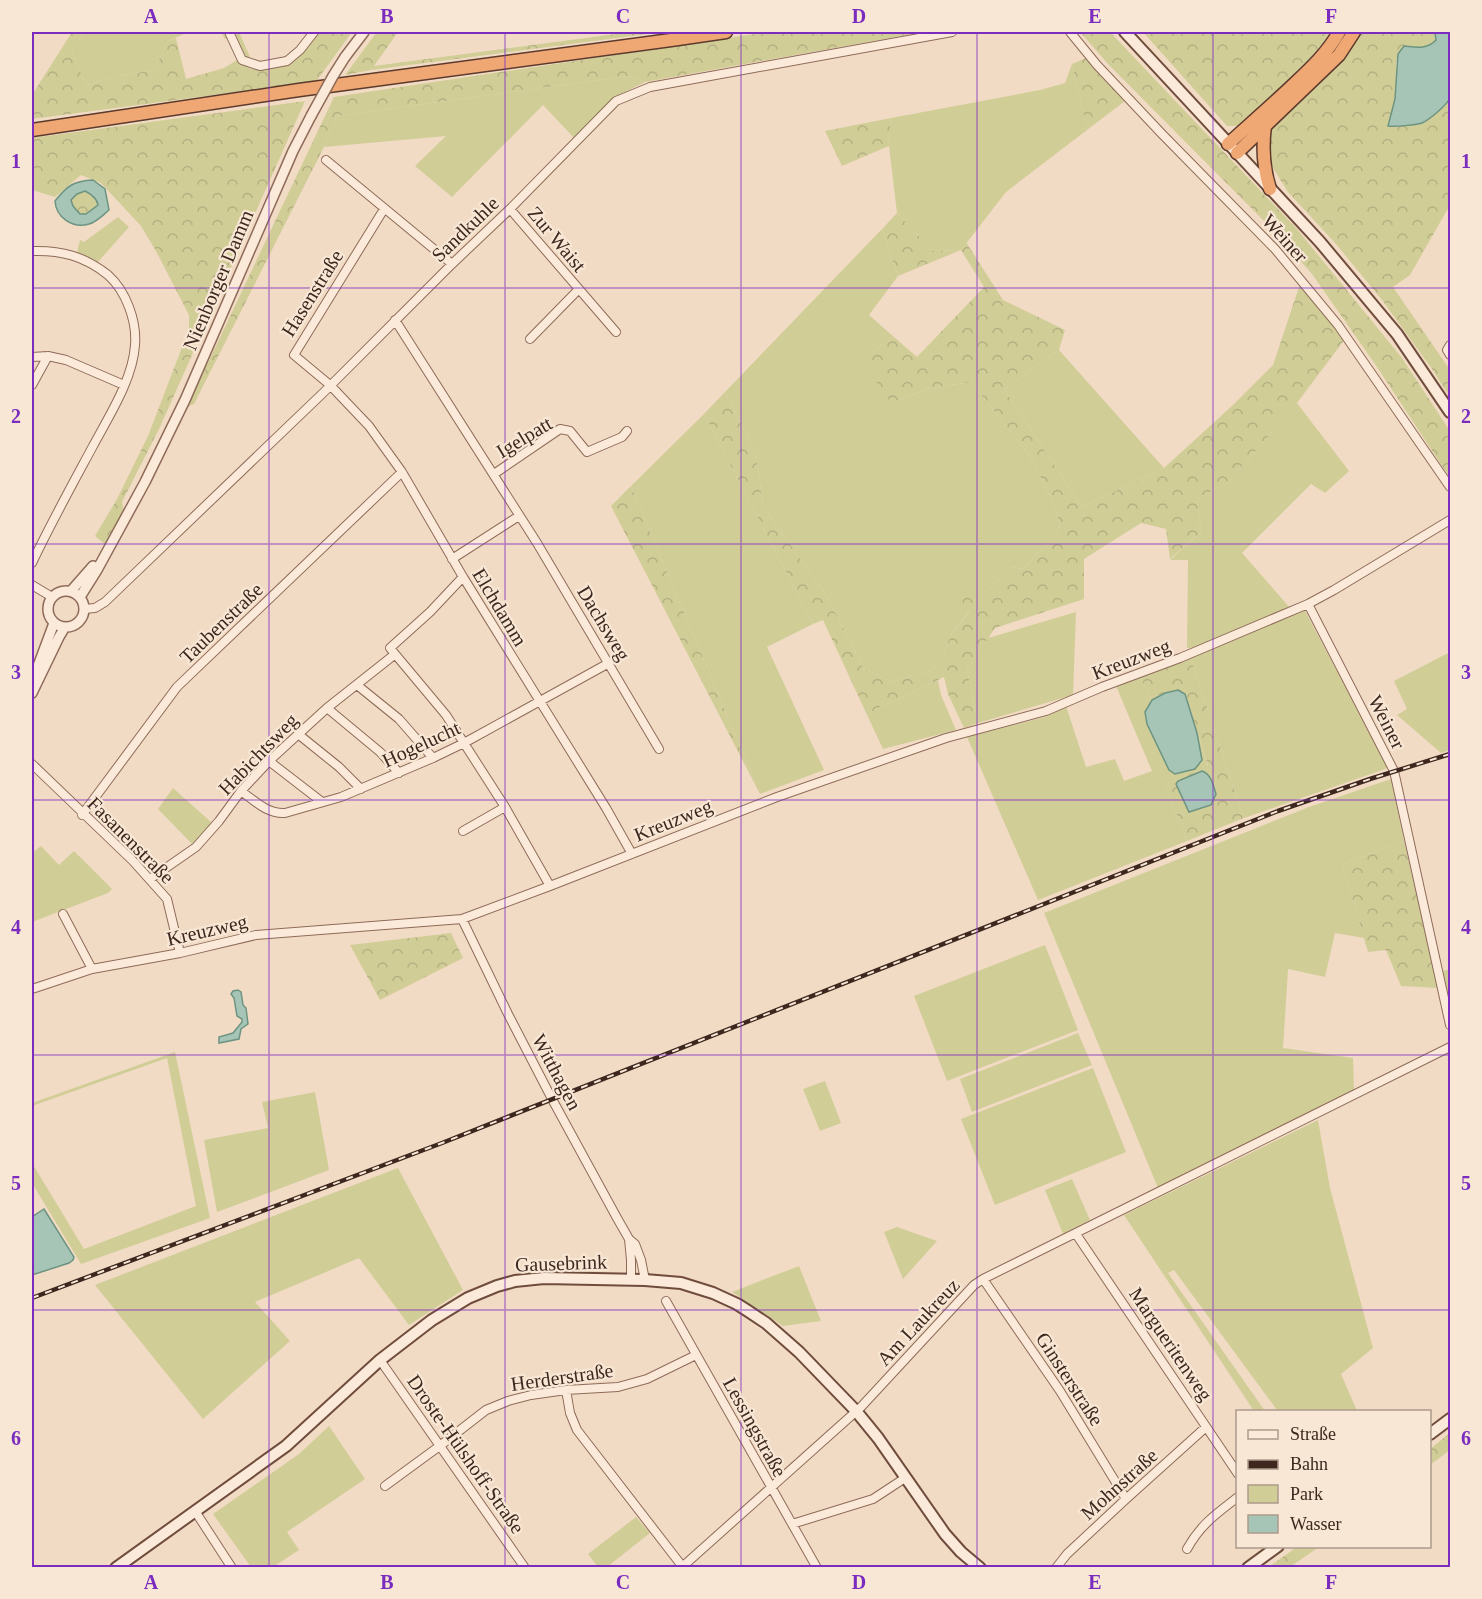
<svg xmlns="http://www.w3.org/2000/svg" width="1482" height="1599" viewBox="0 0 1482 1599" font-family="Georgia,serif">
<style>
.green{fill:#d1cd97}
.forest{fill:url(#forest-crowns)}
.water{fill:#a6c5b6;stroke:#6c9482;stroke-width:1.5;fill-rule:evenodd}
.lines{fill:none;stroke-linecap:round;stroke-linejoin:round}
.minor-casing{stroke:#8e6b59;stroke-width:10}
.tertiary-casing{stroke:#8e6b59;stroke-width:12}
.secondary-casing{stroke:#704c3c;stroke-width:14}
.trunk-casing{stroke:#5c3a2d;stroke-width:15}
.minor{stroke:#fbead9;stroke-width:8}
.tertiary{stroke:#fbead9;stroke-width:9}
.secondary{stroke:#fbead9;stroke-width:10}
.trunk{stroke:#efa874;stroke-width:12}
.rail-casing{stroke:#3d271e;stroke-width:4.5}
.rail{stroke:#f8e7d5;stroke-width:2;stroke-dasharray:7;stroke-linecap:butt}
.tertiary-bridge-casing{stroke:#8e6b59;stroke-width:12;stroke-linecap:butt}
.tertiary-bridge{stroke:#fbead9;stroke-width:9}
.grid{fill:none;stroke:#7b2cbf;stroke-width:1.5;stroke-opacity:0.55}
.labels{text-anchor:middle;stroke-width:4.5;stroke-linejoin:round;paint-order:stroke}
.street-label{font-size:20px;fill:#3d271e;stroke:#f8e7d5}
.neatline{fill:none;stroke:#7b2cbf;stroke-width:2}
.grid-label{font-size:20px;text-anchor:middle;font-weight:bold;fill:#7b2cbf}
</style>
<defs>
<pattern id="forest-crowns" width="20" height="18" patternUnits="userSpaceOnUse" patternTransform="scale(1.5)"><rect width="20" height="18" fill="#d1cd97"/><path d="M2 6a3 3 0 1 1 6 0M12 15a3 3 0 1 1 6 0" fill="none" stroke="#b4b082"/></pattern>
</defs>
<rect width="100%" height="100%" fill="#f2dbc4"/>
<path class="green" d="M84 32H188L168 41 154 70 112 77 86 85 72 52Z
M1072 64 1087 130 1006 192 961 250 933 251 897 213 889 146 891 118 1040 90 1065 83Z
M628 76 645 82 615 97 576 140 543 105 452 197 415 166 446 136 324 147 337 116Z
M118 217 129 227 97 263 77 253 80 240 84 242Z
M882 229 898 276 869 315 894 337 871 353 891 403 930 388 971 382 1030 456 1057 511 1060 530 1023 569 1012 567 981 596 951 634 941 661 930 671 892 682 863 668 828 598 763 506 756 454 725 392Z
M1059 350 1164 468 1082 507 1004 389Z
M1297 403 1349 471 1325 493 1311 484 1242 553 1291 609 1197 647 1187 648 1188 560H1170L1201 532 1197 499 1229 482Z
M704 414 813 624 767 647 824 770 760 794 631 486Z
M1304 609 1388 768 1244 818 1190 656Z
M1076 612 1073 695 978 723 967 670 988 638Z
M1450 652V750L1441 753 1397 715 1407 709 1394 681Z
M1140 676 1150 698 1183 685 1208 767 1165 784 1187 841 1038 900 967 737 1045 717 1066 706 1086 767 1115 759 1124 781 1152 771 1116 686Z
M938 680 941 695 956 730 883 749 868 717 881 706 899 699Z
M1391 779 1404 841 1342 864 1364 938 1335 933 1325 977 1288 969 1283 1048 1353 1058 1354 1090 1158 1188 1044 913 1309 807Z
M173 788 212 823 192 844 158 809Z
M41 846 59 865 74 851 112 889 108 893 32 922V853Z
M1045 945 1078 1030 947 1081 914 996Z
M1450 969V1005L1443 971Z
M1078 1033 1092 1065 972 1112 960 1079Z
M175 1052 210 1218 81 1264 32 1183V1163L84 1249 196 1206 167 1058 32 1106V1103Z
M1093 1068 1126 1152 995 1205 961 1119Z
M825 1081 841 1123 820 1131 803 1089Z
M315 1092 329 1170 217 1212 204 1140 268 1128 262 1102Z
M1318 1120 1330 1188 1373 1348 1341 1374 1357 1411H1277L1274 1406 1174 1270 1168 1273 1265 1411H1254L1124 1215Z
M398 1168 463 1290 409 1325 359 1258 255 1302 290 1341 203 1419 95 1285Z
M1072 1179 1090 1220 1063 1234 1045 1190Z
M897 1227 937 1241 903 1279 884 1232Z
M799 1266 821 1321 783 1326 732 1292Z
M329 1426 365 1479 287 1532 299 1550 273 1567H251L213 1514 299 1454Z
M636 1517 650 1533 607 1567H598L588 1554Z"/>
<path class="forest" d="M72 32H84L72 52 86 85 112 77 154 70 168 41 176 38 186 79 224 68 237 60 251 69 279 67 296 60 319 32H352L315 83 259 89 32 119V95Z
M221 32H239L250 57H243L235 39H225Z
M377 32H398L374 66 631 32H663L371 70 345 75Z
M767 32H923L645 82 628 76 337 116 324 147 194 404 187 407 334 97Z
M1080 32H1110L1297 229 1402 358 1450 431V478L1377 367 1312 274 1270 227 1108 64Z
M1143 32H1331L1330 37 1304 64 1239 126H1227Z
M1358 32H1435L1436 40C1427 50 1415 47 1404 46L1396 63 1397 79 1395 99 1388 125C1409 130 1430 113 1447 103L1450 98V205L1410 275 1393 287 1450 370V397L1432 369 1382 300 1336 244 1288 192 1266 157 1265 141 1272 127C1295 106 1352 60 1358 32Z
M1086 58 1125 101 1087 130 1072 64Z
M305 101 160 427 122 502 124 512 107 546 95 536 117 499 148 436 189 329V315L156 251 141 226 101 183 81 175 55 197 32 190V138Z
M891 118 889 146 842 166 825 131Z
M86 191C91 194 97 199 98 205L86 214H80L73 206 71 200 77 194Z
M897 213 933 251 961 250 966 242 1003 300 1065 330 1059 350 1004 389 1082 507 1164 468 1233 405 1273 365 1300 284 1345 339 1297 403 1229 482 1197 499 1201 532 1170 559 1166 529 1141 523 1084 559V599L995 628 967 670 978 723 964 728 948 694 944 677 899 699 881 706 868 717 823 620 813 624 704 414 725 392 756 454 763 506 828 598 863 668 892 682 930 671 941 661 951 634 969 612 962 602 964 590 981 596 1012 567 1023 569 1060 530 1057 511 1030 456 971 382 930 388 891 403 870 373 871 353 894 337 917 357 984 287 961 250 898 276 882 229Z
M631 486 760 794 611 506Z
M1190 656 1244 818 1187 841 1165 784 1208 766 1183 686 1150 698 1140 676Z
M1404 841 1439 988 1401 986 1386 950 1368 952 1342 864Z
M451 933 463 958 380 1000 350 945Z
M1450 1433V1450L1430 1465V1449Z
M1298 1546 1319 1547 1290 1567H1269Z"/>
<path class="water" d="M1435 32H1450V98C1447 105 1429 120 1422 123 1415 125 1396 127 1388 126L1395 99 1398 54 1404 46C1415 47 1427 50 1436 40Z
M93 180 105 189 109 210C103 215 97 222 89 224 72 229 56 217 55 201 67 186 73 181 93 180ZM85 191C91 194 97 198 98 205L86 214H80L73 206 71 200 77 194Z
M1178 690 1185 694 1197 733 1202 760 1195 769 1175 774 1169 770 1147 724 1145 712 1152 700 1165 693Z
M1202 771C1212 775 1213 785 1216 794L1211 805 1189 812 1176 784 1178 781Z
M238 990 241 992 243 1005 246 1008 248 1024 241 1029 239 1039 219 1043V1037L233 1033 242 1022V1019L237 1016 234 998 231 994 233 991Z
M44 1209 74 1257 73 1260 69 1263 32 1275V1217Z"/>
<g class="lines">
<defs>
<path id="minor" d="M229 32 242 60 260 66 287 61 300 50 314 32
M1070 32 1097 65 1162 134 1275 249 1338 325 1450 487
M326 160 452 264
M384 209 294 355 330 385 369 426 402 472 463 577 606 808 632 854
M510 209 616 332
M32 251C61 250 84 256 108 275 126 291 137 321 135 345 133 379 109 416 93 446 72 485 51 523 32 563
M395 320 537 543 659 749
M530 339 578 290
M1450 345 1447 350 1450 355
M32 357 48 356 66 360 124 385
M32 385 48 356
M494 474 560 429 570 431 587 452 622 437 627 431
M452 559 519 516
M463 577 430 612 390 648 446 715 505 807 550 886
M32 585 52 597
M1308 604 1394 771 1450 1025
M84 609 95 608 105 602 323 393 452 264 510 209 616 101 650 87 952 32
M357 685 399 719 433 758
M327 708 380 752 399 773
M298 734 339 767 361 789
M269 761 322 802
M32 764 133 861 167 899 180 953
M241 791C255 801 267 814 285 813L341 797 433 758 464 743 609 663
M82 815 177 687 402 472
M463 831 505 807
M150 879 196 847 219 821 241 791 269 761 327 708 394 655
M63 914 92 969
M462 919 508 1014 552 1099 617 1218 629 1239 635 1244 641 1260 645 1280
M32 989 92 969 180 953 256 935 462 919 550 886 777 797 946 738 1046 711 1102 687 1180 658 1308 604 1334 590 1450 520
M1076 1234 1238 1474
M629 1239 631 1260V1280
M983 1279 1060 1391 1126 1499
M666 1301 817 1568
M380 1360 525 1568
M566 1390 570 1413 577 1430 682 1566
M385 1486 441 1445 486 1410 508 1401 531 1395 566 1390 618 1387 647 1379 696 1355
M195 1511 232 1568
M792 1524 873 1499 905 1478
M1187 1549C1201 1524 1216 1514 1238 1497
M681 1568 861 1407 974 1285 983 1279 1450 1047
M1056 1568 1067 1554 1126 1499 1206 1427"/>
<path id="tertiary" d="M345 57 364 32
M48 609a18 18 0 1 1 36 0a18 18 0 1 1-36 0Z
M71 591 93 566
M80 597 97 570 145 482 185 400 293 151 311 116
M32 682 54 623
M32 693 59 637 65 627"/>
<path id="secondary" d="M1125 32 1320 242 1397 334 1450 412
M1430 1434 1450 1419
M116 1568 286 1446 380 1360 432 1320 468 1298 497 1286 515 1281 544 1278 645 1280 681 1283 713 1293 737 1304 748 1311 766 1323 799 1352 856 1411 878 1438 945 1534 961 1552 980 1568
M1248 1568 1278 1546"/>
<path id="trunk" d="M1265 126C1262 148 1263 167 1270 189
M32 130 299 90 671 40 726 32
M1228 144C1250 124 1272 105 1294 84 1311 68 1328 52 1339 32
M1237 153 1339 55 1354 32"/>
</defs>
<use href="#minor" class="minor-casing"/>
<use href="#tertiary" class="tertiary-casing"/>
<use href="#secondary" class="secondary-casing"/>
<use href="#trunk" class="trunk-casing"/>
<use href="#minor" class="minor"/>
<use href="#tertiary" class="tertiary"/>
<use href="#secondary" class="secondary"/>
<use href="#trunk" class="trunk"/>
<defs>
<path id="rail" d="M32 1298 442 1143 1278 811 1370 779 1450 754"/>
</defs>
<use href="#rail" class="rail-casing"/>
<use href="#rail" class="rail"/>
<defs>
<path id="tertiary-bridge" d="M311 116 333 76 345 57"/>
</defs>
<use href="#tertiary-bridge" class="tertiary-bridge-casing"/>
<use href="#tertiary-bridge" class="tertiary-bridge"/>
</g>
<path class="grid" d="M269 32V1568M505 32V1568M741 32V1568M977 32V1568M1213 32V1568M32 288H1450M32 544H1450M32 800H1450M32 1055H1450M32 1310H1450"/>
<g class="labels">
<g class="street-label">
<text transform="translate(465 229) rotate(-44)" y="7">Sandkuhle</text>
<text transform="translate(1285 238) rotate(48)" y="7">Weiner</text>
<text transform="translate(557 239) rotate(50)" y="7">Zur Waist</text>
<text transform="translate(218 280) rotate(-67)" y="7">Nienborger Damm</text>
<text transform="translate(312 293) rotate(-58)" y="7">Hasenstraße</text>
<text transform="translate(524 437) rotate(-31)" y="7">Igelpatt</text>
<text transform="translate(500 607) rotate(59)" y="7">Elchdamm</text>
<text transform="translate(221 623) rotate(-44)" y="7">Taubenstraße</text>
<text transform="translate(604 623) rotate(59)" y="7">Dachsweg</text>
<text transform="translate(1131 659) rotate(-21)" y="7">Kreuzweg</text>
<text transform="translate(1387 722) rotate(63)" y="7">Weiner</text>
<text transform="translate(421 744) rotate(-25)" y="7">Hogelucht</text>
<text transform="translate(258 754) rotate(-46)" y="7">Habichtsweg</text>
<text transform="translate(673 820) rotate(-22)" y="7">Kreuzweg</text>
<text transform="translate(131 840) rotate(45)" y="7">Fasanenstraße</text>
<text transform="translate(207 930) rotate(-13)" y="7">Kreuzweg</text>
<text transform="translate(557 1072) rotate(62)" y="7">Witthagen</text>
<text transform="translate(561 1263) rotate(-2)" y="7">Gausebrink</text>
<text transform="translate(918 1322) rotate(-47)" y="7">Am Laukreuz</text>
<text transform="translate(1171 1344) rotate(56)" y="7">Margueritenweg</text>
<text transform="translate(562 1377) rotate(-8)" y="7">Herderstraße</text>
<text transform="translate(1070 1379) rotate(57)" y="7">Ginsterstraße</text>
<text transform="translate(755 1427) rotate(61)" y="7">Lessingstraße</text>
<text transform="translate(466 1454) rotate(55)" y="7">Droste-Hülshoff-Straße</text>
<text transform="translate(1119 1484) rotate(-42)" y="7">Mohnstraße</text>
</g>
</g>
<rect width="1482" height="1599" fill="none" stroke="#f8e7d5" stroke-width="66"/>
<rect x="1236" y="1410" width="195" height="138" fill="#f8e7d5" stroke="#ad9a8c" stroke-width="1.5"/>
<rect x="1248" y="1430" width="30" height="9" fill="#fbead9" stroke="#ad9a8c" stroke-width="1.5"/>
<text x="1290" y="1440" font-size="18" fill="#3d271e">Straße</text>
<rect x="1248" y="1460" width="30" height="9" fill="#3d271e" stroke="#ad9a8c" stroke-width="1.5"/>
<text x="1290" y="1470" font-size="18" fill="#3d271e">Bahn</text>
<rect x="1248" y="1485" width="30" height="18" fill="#d1cd97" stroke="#ad9a8c" stroke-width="1.5"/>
<text x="1290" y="1500" font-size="18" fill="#3d271e">Park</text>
<rect x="1248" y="1515" width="30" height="18" fill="#a6c5b6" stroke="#ad9a8c" stroke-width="1.5"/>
<text x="1290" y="1530" font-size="18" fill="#3d271e">Wasser</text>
<rect x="33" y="33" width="1416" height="1533" class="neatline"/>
<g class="grid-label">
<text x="151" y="23">A</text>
<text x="387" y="23">B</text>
<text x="623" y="23">C</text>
<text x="859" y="23">D</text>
<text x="1095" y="23">E</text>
<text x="1331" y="23">F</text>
<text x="16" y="168">1</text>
<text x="1466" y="168">1</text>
<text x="16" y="423">2</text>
<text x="1466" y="423">2</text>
<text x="16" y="679">3</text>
<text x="1466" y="679">3</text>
<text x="16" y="934">4</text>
<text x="1466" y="934">4</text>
<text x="16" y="1190">5</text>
<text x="1466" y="1190">5</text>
<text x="16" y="1445">6</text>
<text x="1466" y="1445">6</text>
<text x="151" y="1589">A</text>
<text x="387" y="1589">B</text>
<text x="623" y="1589">C</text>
<text x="859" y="1589">D</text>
<text x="1095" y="1589">E</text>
<text x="1331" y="1589">F</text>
</g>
</svg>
